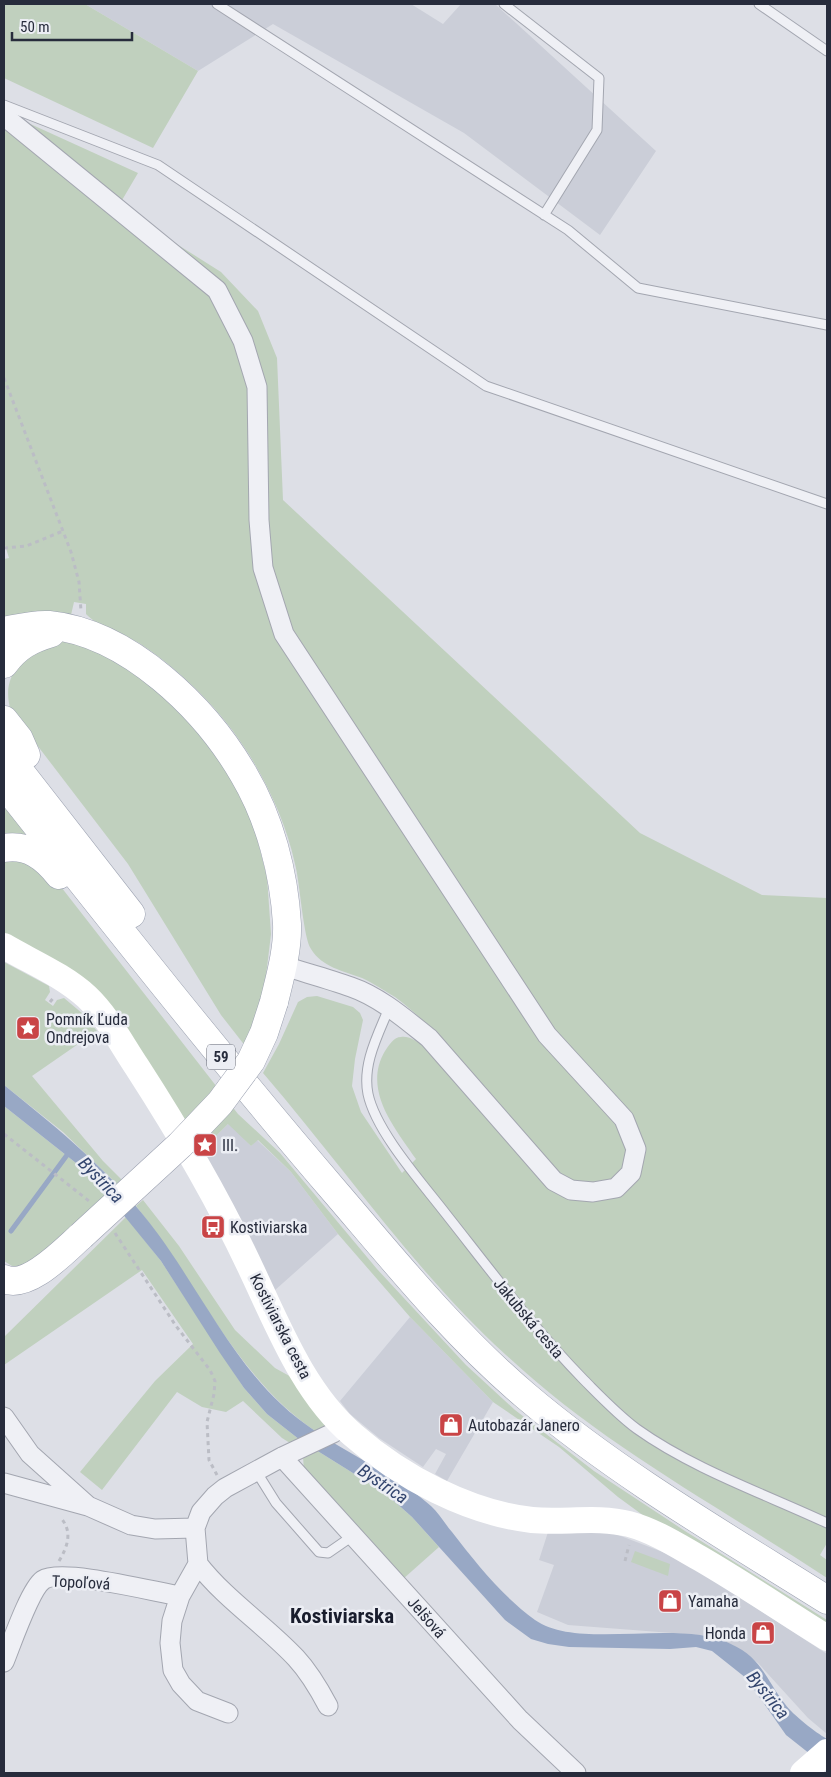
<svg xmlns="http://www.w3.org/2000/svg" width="831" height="1777" viewBox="0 0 831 1777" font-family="'Roboto Condensed',sans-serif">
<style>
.built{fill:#cbced8}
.green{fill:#c0d0be}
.water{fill:#98a8c5}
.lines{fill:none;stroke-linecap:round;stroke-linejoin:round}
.stream{stroke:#98a8c5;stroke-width:5}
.lane-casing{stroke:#a3a6b0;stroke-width:11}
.street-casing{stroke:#a3a6b0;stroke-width:21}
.primary-casing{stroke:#9ca2b1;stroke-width:29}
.path{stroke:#bbbdc5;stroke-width:3;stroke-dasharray:4 4;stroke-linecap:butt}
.lane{stroke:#eff0f5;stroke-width:9}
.street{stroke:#eff0f5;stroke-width:19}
.secondary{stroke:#fff;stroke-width:26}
.primary{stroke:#fff;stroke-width:28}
.primary-bridge-casing{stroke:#9ca2b1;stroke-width:29;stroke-linecap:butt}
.primary-bridge{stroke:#fff;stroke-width:28}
.labels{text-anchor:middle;stroke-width:5;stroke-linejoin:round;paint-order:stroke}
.shield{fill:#eceef4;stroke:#626673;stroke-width:1}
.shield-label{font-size:15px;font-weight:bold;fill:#272c3c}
.poi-label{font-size:16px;fill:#272c3c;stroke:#eceef4;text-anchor:start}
.street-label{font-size:16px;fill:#272c3c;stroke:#eceef4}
.water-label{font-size:18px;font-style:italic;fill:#33456e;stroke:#eceef4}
.district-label{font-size:21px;font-weight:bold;fill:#191d2d;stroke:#eceef4}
</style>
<rect width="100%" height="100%" fill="#dddfe6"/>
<path class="built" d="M85 4H411L443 24 461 4H495L656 151 600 235 464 133 273 24 198 71Z
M229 1123 251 1146 257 1140 291 1172 338 1234 274 1291 199 1153Z
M410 1317 493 1402 447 1481 435 1474 446 1454 436 1449 423 1467 379 1438 350 1414 340 1401Z
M548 1532 613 1533 673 1556 701 1572 827 1654V1734L808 1718 758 1663 733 1645 711 1636 568 1625 537 1612 554 1565 539 1560Z"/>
<path class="green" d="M4 4H85L198 71 153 148 4 78Z
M4 112 138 173 118 207 221 272 258 311 277 358 283 500 640 833 762 895 827 898V1543L820 1555 827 1560V1578C718 1506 602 1445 506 1355 414 1271 344 1167 263 1073L279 1044 298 1002 307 997 317 996 353 1007 360 1013 363 1020 355 1059 352 1086 361 1112 402 1173 416 1159C395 1128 362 1090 385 1051 389 1045 394 1037 401 1037 410 1036 415 1041 423 1045 432 1048 443 1049 453 1052 434 1032 417 1013 395 997 385 991 373 983 362 978 343 971 322 967 311 949 303 937 300 882 295 864 287 826 270 789 250 756 222 711 183 672 139 643 122 633 99 628 86 614V604L74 602 71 615 38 612 4 617V559L9 558 4 542Z
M48 642H72L99 650 151 681 226 763 251 815 267 877 271 934 265 984 246 1047 221 1015 128 864 11 711C0 676 22 659 48 642Z
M4 803 31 838 4 836Z
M4 856 23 857 58 883 238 1114 280 1153 377 1269 466 1365 515 1410 594 1471 685 1531 827 1620V1627L644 1516 618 1497 559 1447 493 1402 410 1317 338 1234 291 1172 258 1140 251 1146 228 1124 199 1153 83 979 4 933Z
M4 962 49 986 50 992 45 1000 53 1006 57 1000 64 998 83 1014 97 1031 32 1076 103 1161 123 1181 119 1186 63 1132 4 1085Z
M4 1106 76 1163 108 1196 74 1228 24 1266H12L4 1261Z
M143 1200 179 1246 235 1330 275 1368 293 1378 329 1426 317 1432C239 1382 194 1278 136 1206Z
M126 1217 161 1261 244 1388 267 1414 300 1440 290 1443 282 1438 243 1401 226 1412 202 1407 177 1392 102 1490 80 1472 155 1381 193 1344 142 1270 4 1365V1337Z
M316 1450 385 1493 412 1517 439 1547 403 1579 304 1472 303 1456Z
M635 1551 670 1564 668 1576 631 1562Z"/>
<path class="water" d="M4 1085C60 1130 115 1175 158 1234 197 1287 233 1360 281 1404 325 1446 386 1466 431 1506 439 1513 445 1524 452 1532 476 1563 503 1597 535 1620 579 1651 678 1618 731 1644 762 1658 766 1680 785 1704 793 1715 815 1732 827 1739L824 1765 786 1735 746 1678 712 1651 696 1647 670 1649 569 1647 548 1644 531 1639 505 1620 412 1517 385 1493 300 1440 267 1414 244 1388 220 1353 161 1261 108 1196 76 1163 4 1106Z"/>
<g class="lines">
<path class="stream" d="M11 1231 70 1151"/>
<defs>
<path id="lane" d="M217 4 568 230 638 288 827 325
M504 4 599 78 597 130 544 215
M759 4 827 51
M4 105 158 165 486 386 827 504
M389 1008C378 1035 362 1064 368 1094 376 1132 423 1184 446 1214 491 1271 534 1329 584 1380 601 1397 618 1415 637 1429 693 1469 765 1494 827 1523
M256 1471 276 1503 319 1552 328 1553 354 1535"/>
<path id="street" d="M4 116 217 290 243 341 257 387 259 520 263 568 284 634 547 1035 624 1119 636 1149 631 1173 616 1188 593 1192 571 1190 554 1181 429 1038C405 1019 380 997 351 987 329 979 306 973 284 966
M4 1417 30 1454 87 1505
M282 1457 520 1720 576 1773
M4 1483 88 1506 131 1525 155 1529 195 1528
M198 1564C226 1600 265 1625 296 1658 309 1672 319 1689 328 1706
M4 1662C11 1645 30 1589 43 1580 61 1568 155 1592 180 1596
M228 1713 197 1701 181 1684 173 1670 170 1643 172 1621 180 1596 198 1564 195 1528 201 1512 215 1496 225 1488 282 1457 333 1433 343 1426"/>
<path id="primary" d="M4 631C19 628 33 624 49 625 129 633 206 709 244 775 270 819 284 873 287 924 288 950 280 977 274 1002
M4 664C17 646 31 639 51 633
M4 720 19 739 26 755
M4 751 131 914
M4 784C113 922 222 1060 337 1194 397 1264 455 1336 526 1396 618 1474 725 1536 827 1600
M4 848C28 844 45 857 59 875
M4 1279C28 1290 64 1251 81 1236"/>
</defs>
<use href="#lane" class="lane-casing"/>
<use href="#street" class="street-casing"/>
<use href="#primary" class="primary-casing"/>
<path class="path" d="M4 378 71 552 79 582 81 611
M4 548 26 546 63 531
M50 1002 55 996
M4 1134 89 1201
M115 1233 176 1326 210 1370 215 1381 214 1394 207 1422 209 1460 217 1475
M59 1561C68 1546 73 1531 60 1517
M625 1561 629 1545"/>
<use href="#lane" class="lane"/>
<use href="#street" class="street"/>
<path class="secondary" d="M4 946C31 962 63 975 87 997 107 1016 121 1043 137 1067 179 1132 219 1200 252 1271 279 1328 304 1393 353 1435 401 1477 469 1513 532 1520 564 1523 598 1516 629 1524 655 1531 678 1546 701 1559 744 1584 785 1612 827 1638
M803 1773 827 1752"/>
<use href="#primary" class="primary"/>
<defs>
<path id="primary-bridge" d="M81 1236 180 1145 220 1103 251 1061 264 1033 274 1002"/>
</defs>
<use href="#primary-bridge" class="primary-bridge-casing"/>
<use href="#primary-bridge" class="primary-bridge"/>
</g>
<defs>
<symbol id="sight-square" viewBox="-11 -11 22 22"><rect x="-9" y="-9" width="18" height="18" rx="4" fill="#c94446" stroke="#eceef4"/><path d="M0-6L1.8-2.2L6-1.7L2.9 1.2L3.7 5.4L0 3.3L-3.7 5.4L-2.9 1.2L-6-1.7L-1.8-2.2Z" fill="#fff"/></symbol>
<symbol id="bus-square" viewBox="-11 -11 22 22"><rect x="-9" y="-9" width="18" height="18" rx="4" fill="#c94446" stroke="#eceef4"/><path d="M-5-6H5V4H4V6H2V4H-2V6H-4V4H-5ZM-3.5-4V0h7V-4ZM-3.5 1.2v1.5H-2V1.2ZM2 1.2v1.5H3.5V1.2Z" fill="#fff"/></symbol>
<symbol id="shop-square" viewBox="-11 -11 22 22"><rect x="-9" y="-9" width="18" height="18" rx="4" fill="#c94446" stroke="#eceef4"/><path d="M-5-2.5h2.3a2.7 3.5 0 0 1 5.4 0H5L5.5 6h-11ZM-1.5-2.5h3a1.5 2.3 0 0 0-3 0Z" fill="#fff"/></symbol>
</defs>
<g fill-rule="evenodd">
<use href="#sight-square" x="14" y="1014" width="28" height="28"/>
<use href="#sight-square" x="191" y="1131" width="28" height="28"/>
<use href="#bus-square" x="199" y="1213" width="28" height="28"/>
<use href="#shop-square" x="437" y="1411" width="28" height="28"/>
<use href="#shop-square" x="656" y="1587" width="28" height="28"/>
<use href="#shop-square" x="749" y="1619" width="28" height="28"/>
</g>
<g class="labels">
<rect class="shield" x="207" y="1044.5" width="28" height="25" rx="4"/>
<g class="shield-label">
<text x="221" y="1062">59</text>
</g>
<g class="poi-label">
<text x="46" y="1025">Pomník Ľuda<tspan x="46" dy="18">Ondrejova</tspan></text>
<text x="222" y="1151">III.</text>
<text x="230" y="1233">Kostiviarska</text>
<text x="468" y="1431">Autobazár Janero</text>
<text x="688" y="1607">Yamaha</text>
<text x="746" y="1639" text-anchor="end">Honda</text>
</g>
<g class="street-label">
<text transform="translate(529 1318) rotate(50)" y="6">Jakubská cesta</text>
<text transform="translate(281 1326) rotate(63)" y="6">Kostiviarska cesta</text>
<text transform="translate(81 1582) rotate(3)" y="6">Topoľová</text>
<text transform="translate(427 1617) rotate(49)" y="6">Jelšová</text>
</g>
<g class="water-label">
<text transform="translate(101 1180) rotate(46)" y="6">Bystrica</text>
<text transform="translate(383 1484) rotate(34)" y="6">Bystrica</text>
<text transform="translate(768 1695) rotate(51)" y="6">Bystrica</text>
</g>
<g class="district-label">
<text x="342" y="1623">Kostiviarska</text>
</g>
</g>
<rect width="831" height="1777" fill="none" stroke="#272c3c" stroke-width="10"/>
<path d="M12 32v8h120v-8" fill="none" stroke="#272c3c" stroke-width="2.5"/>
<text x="20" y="32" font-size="15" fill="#272c3c" stroke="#eceef4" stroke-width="4" paint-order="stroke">50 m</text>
</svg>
